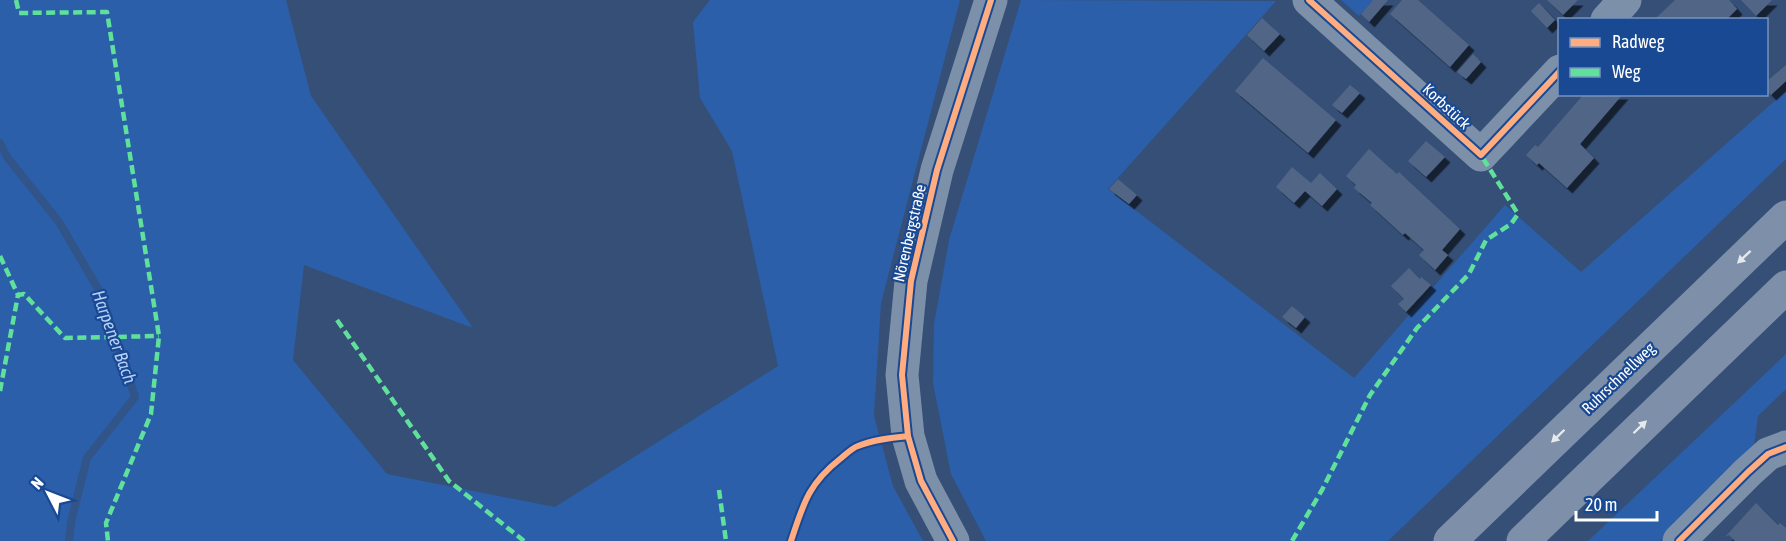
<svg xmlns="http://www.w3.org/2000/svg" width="1786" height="541" viewBox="0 0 1786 541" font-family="'Asap Condensed',sans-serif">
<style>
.green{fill:#2c5fa9}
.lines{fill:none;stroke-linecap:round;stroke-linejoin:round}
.stream{stroke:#315489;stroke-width:8}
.building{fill:#516686;filter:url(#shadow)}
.street{stroke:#7d90aa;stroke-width:33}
.highway{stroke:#7d8fa9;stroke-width:33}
.quiet{stroke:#60e19b;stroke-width:4.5;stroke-dasharray:9 4.5;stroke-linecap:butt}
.cycleway-casing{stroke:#194993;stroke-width:10}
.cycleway{stroke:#ffac80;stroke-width:6}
.oneway{fill:#e5e9ee}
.labels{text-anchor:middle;stroke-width:4.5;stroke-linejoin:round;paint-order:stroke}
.street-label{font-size:16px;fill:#fff;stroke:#194993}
.water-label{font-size:18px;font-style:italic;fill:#b5d0f7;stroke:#194993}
</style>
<defs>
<filter id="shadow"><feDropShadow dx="5.5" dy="5.5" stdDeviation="0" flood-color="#0009"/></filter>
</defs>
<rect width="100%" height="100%" fill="#354f77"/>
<path class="green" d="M0 0H286L311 96 473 328 304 265 293 360 387 474 555 507 778 366 732 151 700 98 693 22 710 0H960L881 303 874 416 893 486 923 541H0Z
M1021 0 1276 1 1108 189 1354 378 1505 205 1581 272 1786 91V159L1388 541H986L951 474 933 383 934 324 949 240Z
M1341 0H1373L1359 16Z
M1786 354V389L1758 416 1754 446 1660 541H1588Z"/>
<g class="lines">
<path class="stream" d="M0 143 7 157 59 222 100 292 135 397 87 458 71 522 69 541"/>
</g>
<path class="building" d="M1373 0H1388L1369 22 1361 14Z
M1402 0H1418L1469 45 1450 67 1390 14Z
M1547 0H1578L1563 15Z
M1675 0H1729L1737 9 1728 18 1729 20H1654Z
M1741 0H1772L1756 16Z
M1539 3 1555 20 1547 28 1531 11Z
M1262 18 1280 34 1264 51 1247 35Z
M1473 54 1481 62 1466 79 1457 72Z
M1263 58 1336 120 1308 153 1235 91Z
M1786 65V81L1771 95 1766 90V82Z
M1350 85 1360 93 1342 113 1332 105Z
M1584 94H1623L1580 144 1594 158 1567 188 1539 163 1537 165 1526 155 1535 145 1538 147Z
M1426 141 1445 157 1426 177 1408 161Z
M1369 149 1397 174 1399 172 1460 229 1442 250 1448 255 1435 270 1419 255 1424 250 1405 233 1403 235 1370 205 1372 203 1354 188 1356 185 1346 176Z
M1292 167 1311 183 1320 173 1337 189 1322 206 1305 191 1294 203 1276 187Z
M1118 179 1137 195 1129 204 1109 189Z
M1409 268 1420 279 1421 277 1431 285 1406 312 1398 304 1404 299 1391 286Z
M1292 306 1305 317 1296 328 1282 317Z
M1756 503 1778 525 1780 523 1786 528V541H1735L1729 535 1725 537Z"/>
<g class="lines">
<path class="street" d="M1309 0 1481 155 1560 71
M1607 20 1625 0
M953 541 921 481 908 436 902 375 911 281 937 170 991 0
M1679 541 1748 472 1768 454 1786 447"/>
<path class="highway" d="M1450 541 1786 217
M1523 541 1786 287"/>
<path class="quiet" d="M16 0 19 13 107 12 159 336 151 414 106 523 108 541
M0 256 18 295 24 294 65 338 159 336
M337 320 449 481 524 541
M0 391 18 295
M719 490 726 541
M1292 541 1322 490 1370 395 1417 328 1469 274 1486 240 1511 224 1518 214 1481 155"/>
<defs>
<path id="cycleway" d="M1309 0 1481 155 1560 71
M791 541C803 505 808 484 840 459 845 455 852 448 858 446 874 439 892 438 908 436
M953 541 921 481 908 436 902 375 911 281 937 170 991 0
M1679 541 1748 472 1768 454 1786 447"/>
</defs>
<use href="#cycleway" class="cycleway-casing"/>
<use href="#cycleway" class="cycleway"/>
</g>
<defs><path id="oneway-solid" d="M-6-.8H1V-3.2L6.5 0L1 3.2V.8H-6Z" transform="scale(1.5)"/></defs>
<g class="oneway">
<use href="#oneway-solid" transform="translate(1744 257) rotate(137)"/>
<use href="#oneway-solid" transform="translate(1640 427) rotate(-44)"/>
<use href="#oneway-solid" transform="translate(1558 436) rotate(136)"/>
</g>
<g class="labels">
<g class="street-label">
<text transform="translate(1447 106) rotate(43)" y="6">Korbstück</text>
<text transform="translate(909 233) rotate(-77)" y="6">Nörenbergstraße</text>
<text transform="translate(1618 378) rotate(-44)" y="6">Ruhrschnellweg</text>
</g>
<g class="water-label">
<text transform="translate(114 337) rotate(70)" y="6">Harpener Bach</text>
</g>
</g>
<rect x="1558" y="18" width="210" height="78" fill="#194993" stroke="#7592be" stroke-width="1.5"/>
<rect x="1570" y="38" width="30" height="9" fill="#ffac80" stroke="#7592be" stroke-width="1.5"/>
<text x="1612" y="48" font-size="18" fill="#ffffff">Radweg</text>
<rect x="1570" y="68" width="30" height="9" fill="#60e19b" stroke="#7592be" stroke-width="1.5"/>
<text x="1612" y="78" font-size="18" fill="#ffffff">Weg</text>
<g transform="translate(48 493) rotate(312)" stroke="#194993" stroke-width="4.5" paint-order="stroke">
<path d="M0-4.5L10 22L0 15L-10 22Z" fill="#ffffff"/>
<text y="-9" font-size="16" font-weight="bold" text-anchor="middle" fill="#ffffff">N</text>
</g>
<path d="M1576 511v9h81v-9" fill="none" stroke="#ffffff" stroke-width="3"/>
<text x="1585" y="511" font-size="18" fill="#ffffff" stroke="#194993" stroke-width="4.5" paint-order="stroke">20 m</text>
</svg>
